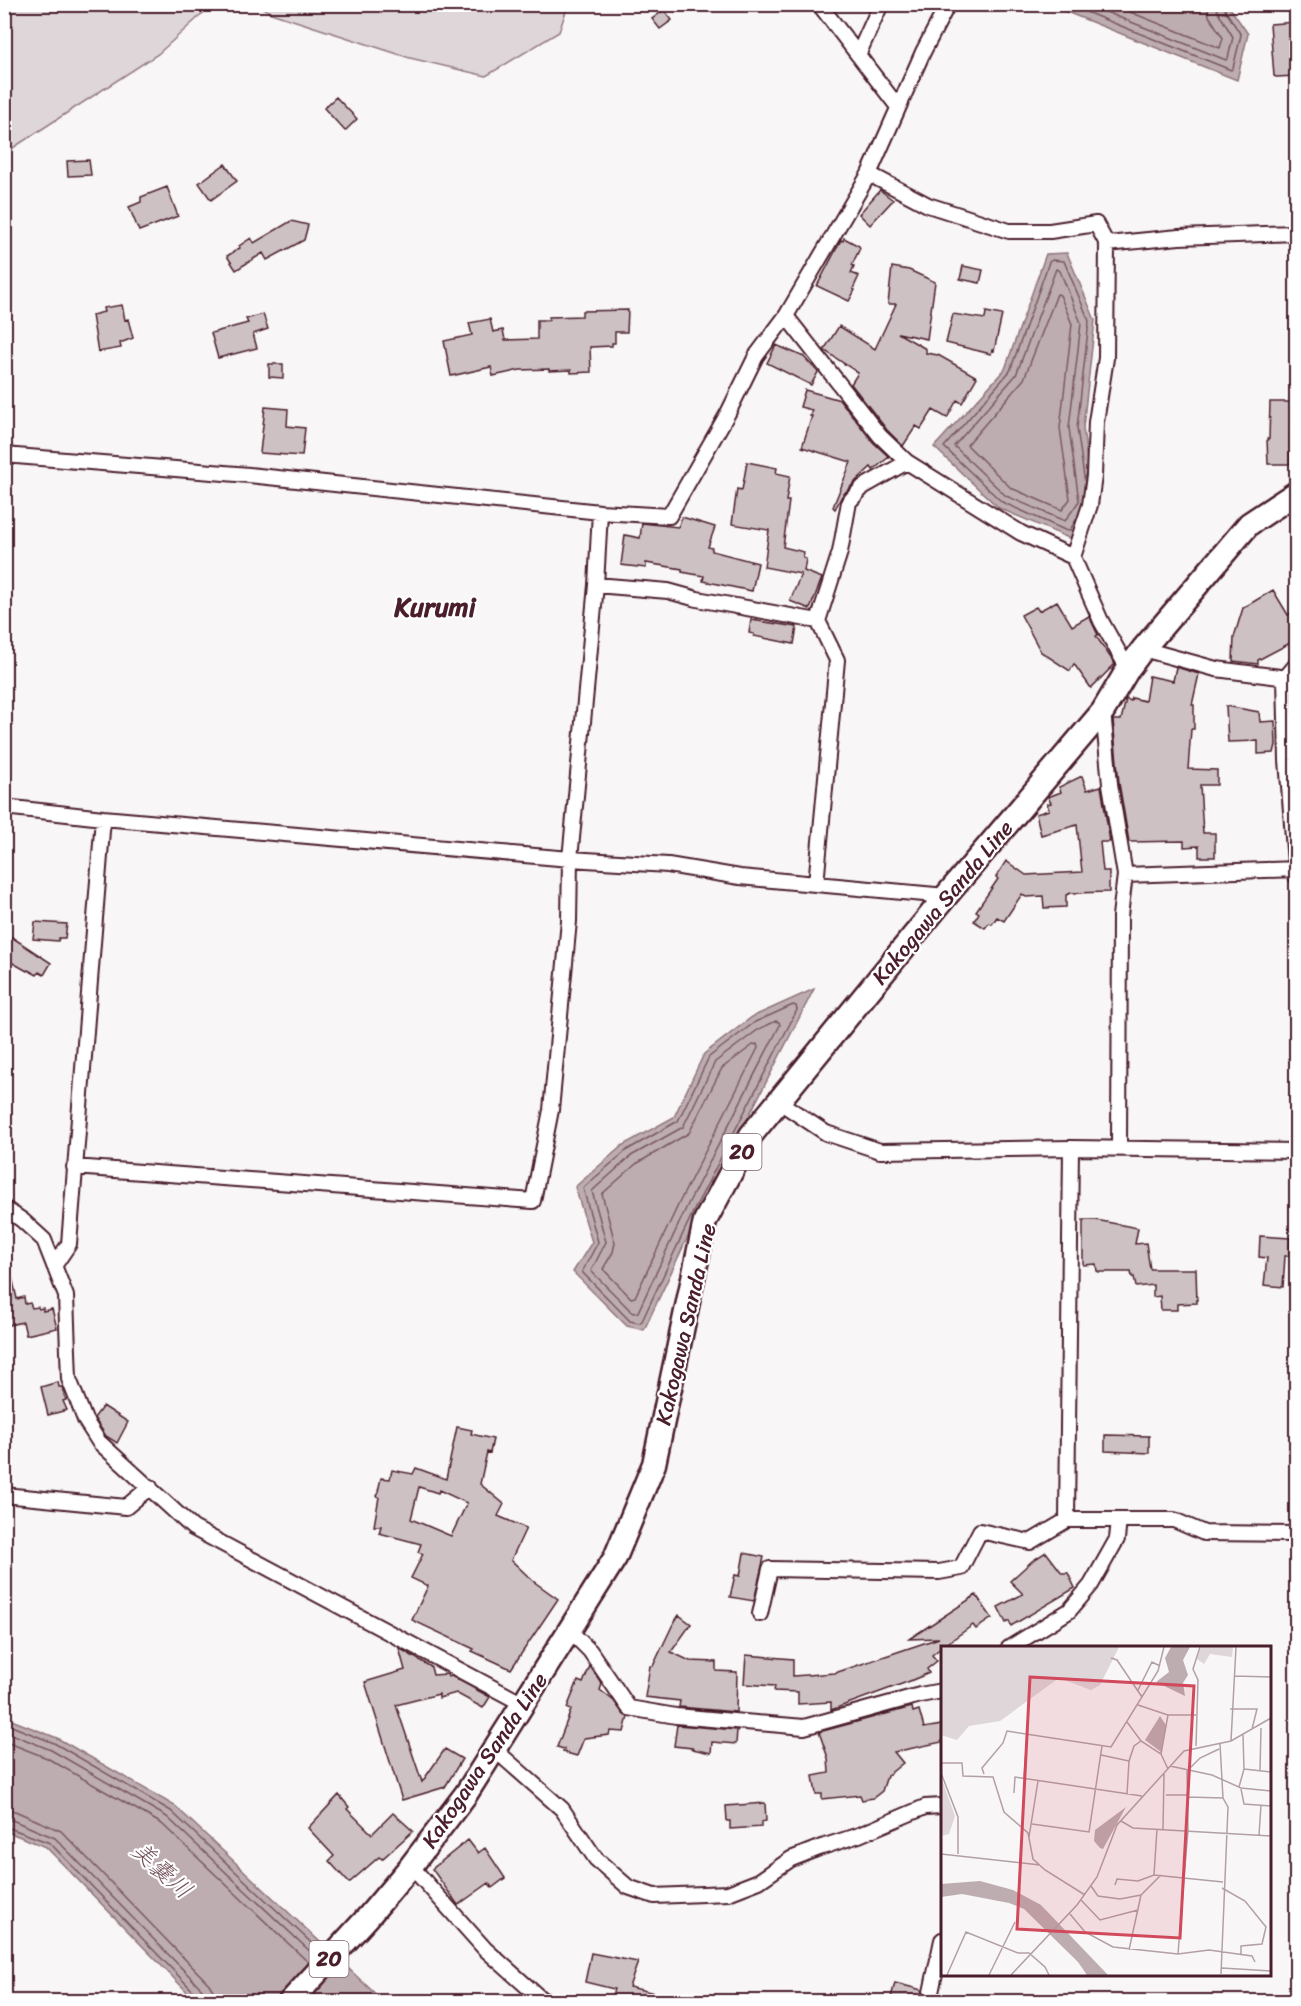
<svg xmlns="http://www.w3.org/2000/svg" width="1301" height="2006" viewBox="0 0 1301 2006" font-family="Sriracha,'Klee One',sans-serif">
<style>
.green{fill:#ded6d9;stroke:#947a82;stroke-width:1.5}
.water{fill:#bdadb0;stroke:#8f747b;stroke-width:1.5}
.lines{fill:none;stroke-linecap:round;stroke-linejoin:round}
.shore{stroke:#785860;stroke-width:1.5}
.building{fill:#cdc1c4;stroke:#4a1f2b;stroke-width:1.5;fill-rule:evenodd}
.street-casing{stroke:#4a1f2b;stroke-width:18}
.primary-casing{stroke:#4a1f2b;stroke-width:27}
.street{stroke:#fff;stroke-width:14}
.primary{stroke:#fff;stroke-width:22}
.labels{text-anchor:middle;stroke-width:4.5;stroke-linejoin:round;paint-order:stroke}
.shield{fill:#fff;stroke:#80626b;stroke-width:1.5}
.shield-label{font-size:21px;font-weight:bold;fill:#4a1f2b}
.street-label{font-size:22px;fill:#4a1f2b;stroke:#fff}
.water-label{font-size:24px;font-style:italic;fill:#72515a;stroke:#fff}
.quarter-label{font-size:26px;font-weight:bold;fill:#4a1f2b;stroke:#fff}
.inset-road{fill:none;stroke:#b2a0a5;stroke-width:1.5}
.view{fill:#d1495b;fill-opacity:0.15;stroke:#d1495b;stroke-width:3}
.inset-edge{fill:none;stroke:#4a1f2b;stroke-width:3}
</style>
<rect width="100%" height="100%" fill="#f8f6f7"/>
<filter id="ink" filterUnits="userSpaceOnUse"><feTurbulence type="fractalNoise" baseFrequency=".0167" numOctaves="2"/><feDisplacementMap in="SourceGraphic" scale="12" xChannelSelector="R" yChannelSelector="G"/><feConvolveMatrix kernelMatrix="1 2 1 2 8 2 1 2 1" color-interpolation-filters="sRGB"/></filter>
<g filter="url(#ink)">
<path class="green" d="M5 4H212V5L158 54 5 153Z
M258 5H568L559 32 486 76 410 58 271 13Z"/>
<path class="water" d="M1049 5H1228L1248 34 1237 80Z
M1067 253 1095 320 1083 428 1093 505 1071 539 999 508 934 447 1005 369 1046 254Z
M814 989 700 1211 644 1330 627 1326 573 1272 592 1242 575 1187 623 1145 674 1117 704 1054 752 1017Z
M4 1717 57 1738 175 1806 383 2001H196L46 1847 5 1831Z"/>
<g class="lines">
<path class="shore" d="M1066 4 1231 70 1233 68 1241 35 1225 10 1224 4
M1086 4 1226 60 1228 58 1233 37 1218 12 1216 4
M1110 4 1220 48 1223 38 1209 16 1207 4
M1056 269 1060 271 1081 323 1069 428 1079 501 1065 521 1006 496 954 446 1016 375Z
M1057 294 1060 295 1072 324 1060 428 1070 499 1062 510 1011 488 967 445 1024 379Z
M1076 520 1070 530 1067 531 1002 502 944 447 1010 371 1049 262 1052 260 1064 261 1089 321 1077 428 1085 484
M793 1005 796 1006 797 1010 695 1208 642 1321 639 1323 630 1321 582 1272 598 1242 583 1188 627 1150 678 1121 709 1057 755 1022Z
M776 1021 779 1022 780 1025 688 1204 638 1312 633 1313 591 1271 606 1242 592 1191 631 1156 683 1127 715 1062 759 1029Z
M757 1044 758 1048 680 1201 635 1297 631 1298 603 1269 613 1252 615 1243 602 1194 636 1164 689 1133 722 1068 753 1045Z
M4 1723 54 1743 171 1811 320 1951
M4 1731 51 1750 167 1817 315 1956
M4 1741 47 1758 162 1824 309 1963
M4 1810 15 1811 61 1831 209 1984 214 1992 216 2002
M4 1819 12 1820 55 1838 203 1990 207 2002
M4 1826 50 1843 197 1995 199 2002"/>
</g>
<path class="building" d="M664 10 672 20 660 29 652 19Z
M1296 22V76L1276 77 1274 76 1270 24Z
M336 97 357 119 345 131 324 108Z
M89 160 91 175 68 176 67 161Z
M225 164 237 181 211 200 199 183Z
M167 187 178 216 139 231 129 207 141 202V197Z
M880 190 893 200 870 225 859 214Z
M291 221 308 225 304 240 267 260 263 253 236 270 227 256 240 248 239 246 251 238 254 243Z
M844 238 859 246 860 248 852 265 854 266 851 273 859 276 853 289 855 290 849 301 817 286 840 242 841 240 843 241Z
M963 266 983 270 980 283 960 279Z
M892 267 909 270 935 282 927 339 898 333 926 349V353L938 355 977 377 962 403 957 400 947 418 933 410 921 429 916 426 903 446 887 430 851 384 858 373 824 350 839 326 875 349 896 304H888Z
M122 305 125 320 128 319 133 338 120 343 121 348 98 352 92 315 104 312 103 308Z
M628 310 627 332H615V343H612V346L590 347 591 372 571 373V370L549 371V369L520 370 493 376 491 367 451 376 444 341 472 335 469 323 490 319 493 332 503 330 505 340 537 339V320H549V317L582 316V311Z
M986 312 1002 315 994 351 992 350 991 354 946 343 953 314 985 319Z
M263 314 268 329 253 334 257 348 218 358 211 333 248 323 246 319Z
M776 345 804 357 818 372 811 385 767 363Z
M269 364H283V378L269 377Z
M805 390 840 400 873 442 889 457 873 470 871 467 856 481 842 496 835 509 833 507 851 462 802 447 812 416H810L812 410 800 407Z
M1270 402H1296V431H1290V464H1268L1267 439H1269Z
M265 407 288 409 287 426 305 428 302 456 260 453Z
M747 462 777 468 776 473 790 476 786 501H789L783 547 804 552 803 558 806 559 804 571 822 578 810 609 790 601 801 574 764 567 769 530 732 524 737 489 742 490Z
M682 517 715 527 708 547 712 548V551L758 563 752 591 703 581 704 576 682 572V569L646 563V568L621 565 625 535 640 538 642 523 678 527Z
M1273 590 1288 615 1296 610V640L1258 660V664L1233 661 1234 637 1243 608Z
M1057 601 1072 626 1089 616 1098 635 1096 636 1115 664 1091 688 1074 664 1070 671 1041 652 1021 615 1036 607 1039 611Z
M751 620 797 627 794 644 754 636V634L749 633Z
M1176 667 1199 674 1192 705H1194V729H1191L1188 769 1217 770V785H1200L1203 833H1215V857H1199V846L1184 847V841L1129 842 1119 783 1113 720H1121L1126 699 1131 701 1132 698 1145 701 1149 676 1173 681Z
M1226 706 1259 712 1260 722 1275 721 1276 745 1274 753 1258 754V741L1228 742Z
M1082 776 1087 790 1101 786 1110 842H1100L1103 871H1109V892L1071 893 1066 895V907L1044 908 1043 896 1026 897 1022 894 1004 921 997 917 992 924 989 923 985 928 974 921 979 913 976 911 998 879 996 877 1006 861 1026 875 1082 872 1077 825 1041 835 1036 814 1049 810 1047 804 1051 803 1048 797 1061 792 1059 787Z
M35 922 67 924 65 938H59L58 941 33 939Z
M4 932 51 963 44 975 39 972 37 975 28 970 27 971 4 958Z
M1083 1220H1096L1138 1228 1135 1244 1146 1243 1150 1269H1196L1197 1303 1177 1304V1310H1161L1160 1296 1153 1297V1285L1136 1287 1134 1277H1132L1131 1272H1099L1097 1271 1096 1264 1083 1265Z
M1260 1236 1290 1238 1289 1256H1285L1283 1287 1264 1285 1267 1258 1259 1257Z
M10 1268 17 1299 24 1297 25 1304 30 1303 32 1308 38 1307 39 1309 43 1308V1311L52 1309 57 1328 26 1335 23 1322 4 1326V1269Z
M58 1382 59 1387H62L66 1400 63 1401 67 1410 48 1415 41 1387Z
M103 1406 128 1422 117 1443 106 1436 94 1418Z
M457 1427 472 1430 471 1434 493 1439 490 1453 487 1452 480 1484 504 1504 498 1516 526 1528 511 1560 533 1581 558 1599 511 1669 472 1651 474 1649 412 1620 428 1586 411 1578 423 1554 418 1552 421 1544 379 1533 381 1526H374L379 1497 377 1496 381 1478 390 1479 392 1470 413 1474 416 1468 446 1479ZM419 1487 438 1493 439 1490 467 1503 451 1536 411 1519Z
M1105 1435 1149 1436V1453L1105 1451Z
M1046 1552 1062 1573H1068L1075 1588 1011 1626 1009 1621 1006 1623 998 1607 1023 1594 1010 1581 1032 1561Z
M744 1553 764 1557 754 1601 730 1597 735 1575 740 1576Z
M976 1595 992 1618 976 1629 973 1625 942 1647 932 1655 937 1661 927 1669 929 1673 910 1681 831 1710V1702L798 1704V1692L774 1691 775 1686 744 1684 746 1655 793 1659V1676L835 1673 939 1638 909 1639Z
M679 1615 691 1624 671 1652 690 1661 716 1662V1671L737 1672 736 1712 679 1707 680 1701 645 1697 650 1666H653L673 1624Z
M399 1648 431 1667 433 1675 447 1674 448 1677 451 1676 490 1697 483 1708 456 1693 439 1698V1694L396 1705 422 1782 445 1749 462 1759 445 1787 402 1800 365 1682 405 1670Z
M590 1666 602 1684 600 1690 614 1701 624 1715 628 1717 624 1732 610 1731 609 1735 584 1738 577 1756 563 1752 564 1749 557 1747 571 1710 567 1708 578 1681 583 1683Z
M912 1707 913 1712 919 1710 924 1728 942 1725V1742L894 1752 903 1763 887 1776 882 1791 873 1798 862 1800 860 1795 822 1799V1794H816L813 1776 829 1773 828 1758 819 1732Z
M677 1725 737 1730 736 1744 712 1742 711 1753 692 1749V1748L674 1746Z
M339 1795 349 1807 347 1809 372 1834 393 1813 413 1831 382 1859 379 1857 349 1883 329 1861 334 1856 308 1828Z
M765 1803 766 1821 761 1822V1827L730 1829V1821H727L726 1806Z
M468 1840 478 1853 485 1848 505 1878 492 1888 489 1883 458 1905 432 1869Z
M591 1953 638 1962 629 1987 668 1996 667 2001H610L614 1989 585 1982Z
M895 1983 922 1990 919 2001H890Z"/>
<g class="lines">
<defs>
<path id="street" d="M819 4 898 107
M858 55 881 4
M869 174 928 205 1009 231H1050L1096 224 1107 244 1106 358 1096 422 1094 476 1090 505 1073 557
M1107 244 1179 237 1296 233
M786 316 880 436 907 462 1021 533 1073 557 1101 621 1128 669
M4 455 249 475 600 512 669 516 728 413 756 356 786 316 869 174 923 52 948 4
M596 585 668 591 697 599 818 621
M1143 649 1216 669 1296 679
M1296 665 1285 678 1287 760 1296 876
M1103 711 1110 784 1125 875 1120 916 1119 1148
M4 807 103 818 570 859 668 865 740 877 946 896
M1125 875 1296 869
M816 884 837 660 818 621 840 552 849 502 863 487 907 462
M778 1101 826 1133 880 1151 1071 1148 1296 1151
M74 1167 533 1201 551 1110 569 921 570 859 596 585 600 512
M4 1208 22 1220 44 1240 66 1296 69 1379 85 1420 99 1442 193 1528 523 1704
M54 1266 69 1244 103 818
M4 1495 126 1507 150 1487
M1067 1520 1071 1148
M760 1614 770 1569 939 1572 961 1568 980 1531 1030 1542 1067 1520H1174L1204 1533 1296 1534
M570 1631 590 1651 629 1708 676 1716 804 1727 920 1695 942 1691
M1009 1648 1069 1611 1091 1585 1117 1539 1119 1520
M494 1749 562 1809 596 1859 628 1887 654 1896 728 1893 759 1881 791 1859 819 1848 859 1835 925 1807 942 1806
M411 1866 485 1949 540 1998 547 2002
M929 2002 942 1940"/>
<path id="primary" d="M290 2002 368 1917 411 1866 466 1794 615 1558 654 1464 705 1221 751 1135 946 896 1103 711 1128 669 1143 649 1249 524 1296 493"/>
</defs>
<use href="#street" class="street-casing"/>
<use href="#primary" class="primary-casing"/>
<use href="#street" class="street"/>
<use href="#primary" class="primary"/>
</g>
</g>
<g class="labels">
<g class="shield">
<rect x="722.5" y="1134" width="39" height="36" rx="4.5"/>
<rect x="309.5" y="1941" width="39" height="36" rx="4.5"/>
</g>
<g class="shield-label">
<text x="742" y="1159">20</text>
<text x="329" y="1966">20</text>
</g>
<g class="street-label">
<text transform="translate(942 902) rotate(-50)" y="8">Kakogawa Sanda Line</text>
<text transform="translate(685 1324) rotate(-77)" y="8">Kakogawa Sanda Line</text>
<text transform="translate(484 1760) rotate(-56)" y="8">Kakogawa Sanda Line</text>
</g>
<g class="water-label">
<text transform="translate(162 1870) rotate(42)" y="8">美嚢川</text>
</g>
<g class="quarter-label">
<text x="435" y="616">Kurumi</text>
</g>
</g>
<g transform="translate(941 1646)">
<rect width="330" height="330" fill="#f8f6f7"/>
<path d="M0 1H178L159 39 150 44 118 32 59 75 28 80 16 94 0 89ZM260 1H292L291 11 269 8 263 18 256 13ZM0 131 14 170 8 188 0 190Z" fill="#ded6d9"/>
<path d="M230 1H249L242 14 247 29 242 37 244 50 215 36 228 26 224 12ZM219 70 225 79 220 106 204 94ZM185 161 162 203 159 202 153 195 154 184ZM39 235 72 244 100 259 167 329H146L137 316 83 263 68 257 21 248 0 251V238Z" fill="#bdadb0"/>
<path class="inset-road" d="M170 12 176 14 201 51M294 30 330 31M197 44 211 16 219 20M197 59 227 69 220 108M289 63H316L311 83M227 69H255M186 76 200 95 220 108 227 123M290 95 295 1M279 98 282 152 287 161 280 328M255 100 257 34 252 23 259 1M160 109 188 115M0 117H21L22 130 52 131 63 166 87 187 92 213 104 224 144 249M229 120 271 129 300 142 330 145M303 123 330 126M319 124 320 82M0 127 17 171V208M43 128 41 122 62 97 66 85 170 101 217 25 223 1M83 132 86 88M298 141 303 123 302 89M300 143 303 158 330 160M73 147 74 131 201 150M186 148 188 115 193 100 200 95M225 149H246M246 151 282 152M180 175 192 182 330 190M91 178 148 186 161 100M222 183 223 128M318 189 320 159M88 191 97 135M0 208 99 219M213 229 216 183M174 239 176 233 197 235 213 229 282 236M150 240 157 250 179 253 200 249 220 229M281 242 304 255 325 281 321 298 300 300V308M140 254 159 274 197 264M129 268 144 286 172 301 237 308 268 304 311 310 314 316M188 304 200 249M237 308 247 184 246 125 259 112 278 103M281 322 330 325M6 329 25 286 77 307H88L104 321 108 329M48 329 74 276M70 329 136 259 156 231 176 179 243 105 290 95 330 72"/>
<path class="view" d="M89 31 253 40 239 292 76 283Z"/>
<rect width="330" height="330" class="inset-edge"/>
</g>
<rect width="1301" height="2006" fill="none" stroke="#fff" stroke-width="24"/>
<rect x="12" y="12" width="1277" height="1982" fill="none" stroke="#4a1f2b" stroke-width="2" filter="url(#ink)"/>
</svg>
